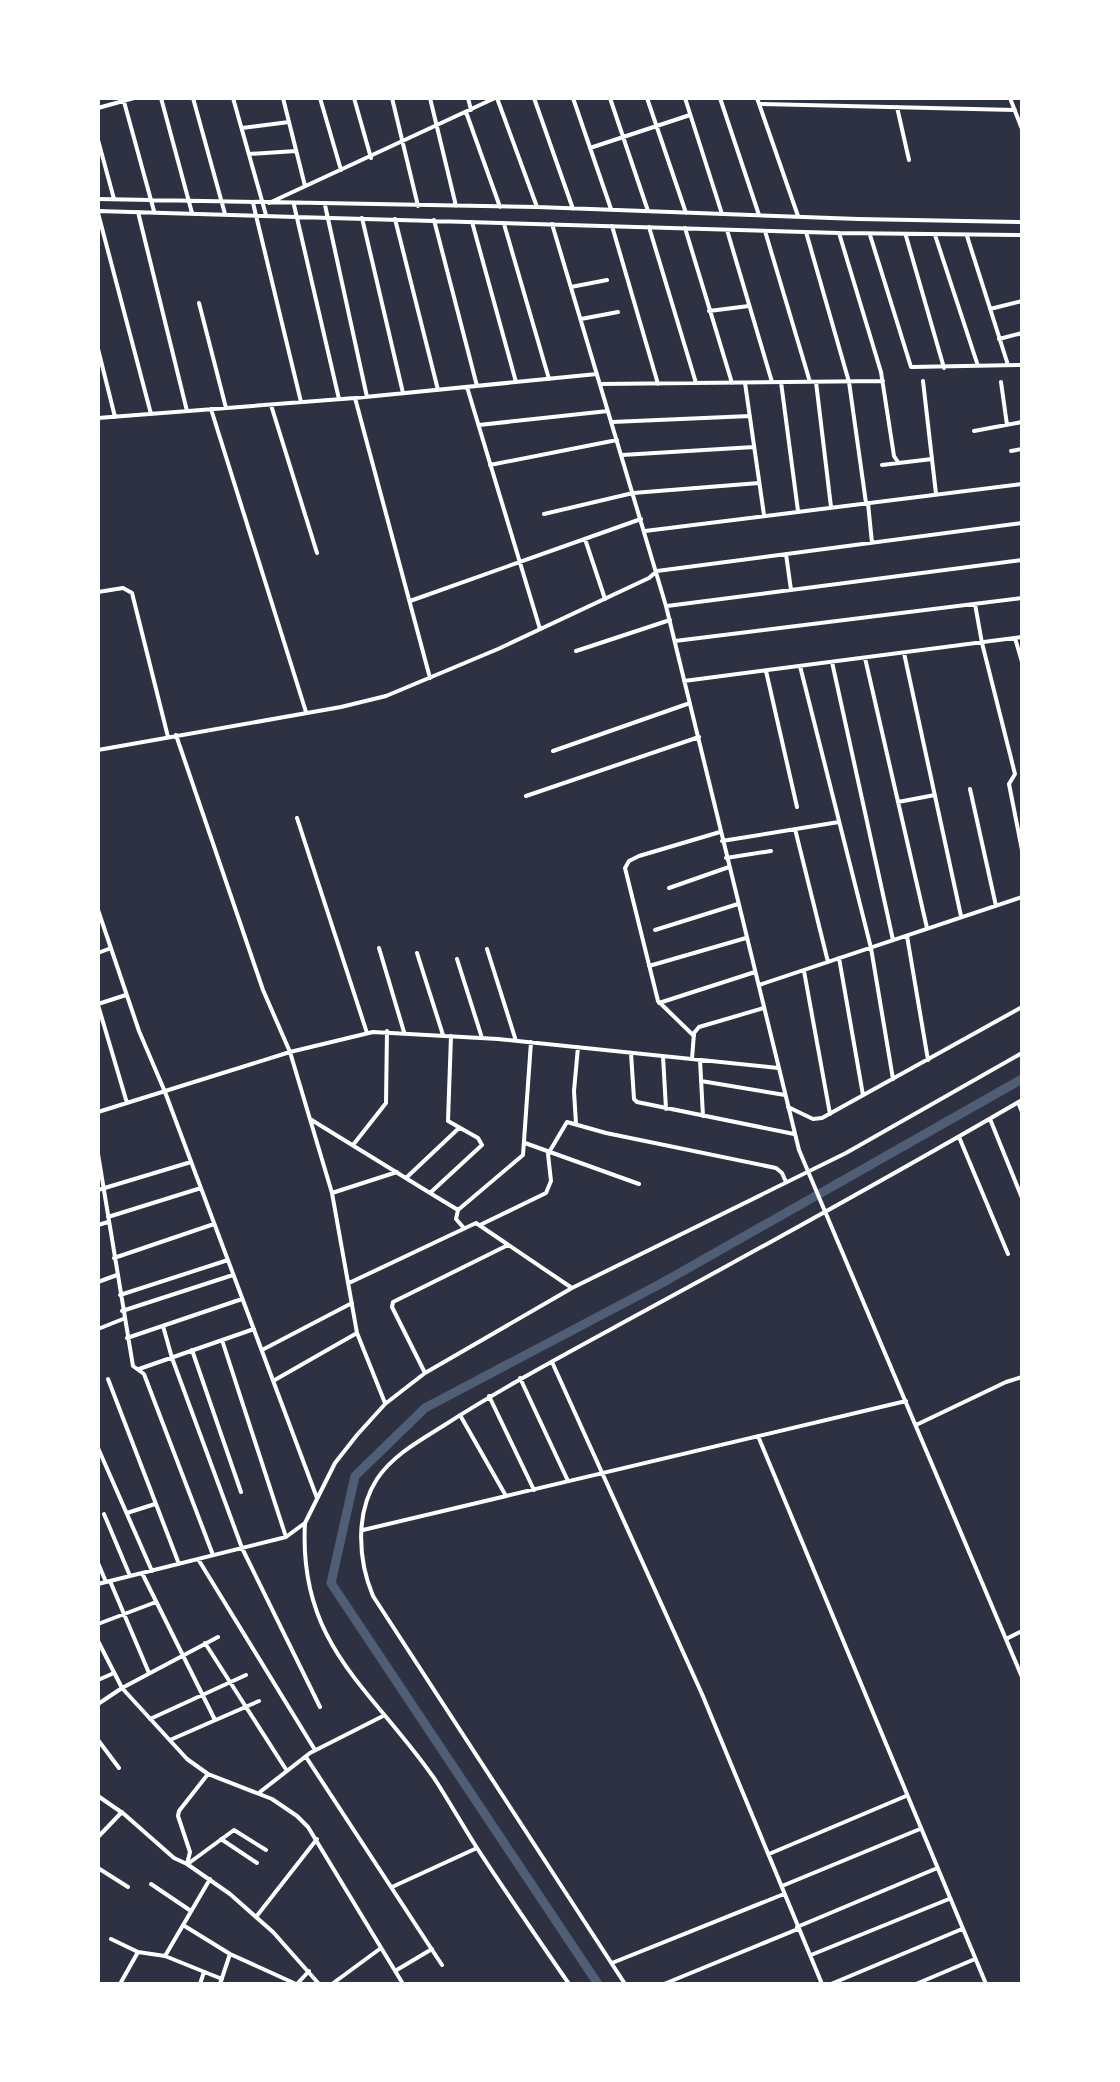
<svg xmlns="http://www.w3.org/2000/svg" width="1120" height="2082" viewBox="0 0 1120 2082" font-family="'PT Sans Narrow',sans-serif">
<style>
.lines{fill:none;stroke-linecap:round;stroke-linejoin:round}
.canal{stroke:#4f5d75;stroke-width:9}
.minor{stroke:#fff;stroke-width:4}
</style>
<rect width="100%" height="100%" fill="#2d3142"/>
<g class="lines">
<path class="canal" d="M598 1984 331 1583 355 1476 425 1408 662 1283 1022 1079"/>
<path class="minor" d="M123 98 154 211
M161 98 192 213
M193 98 225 214
M233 98 266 215
M283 98 305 186
M320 98 341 170
M354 98 371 158
M392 98 418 206
M430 98 456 206
M468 98 471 110
M497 98 537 207
M534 98 573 209
M573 98 611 209
M610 98 648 211
M647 98 686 213
M685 98 722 214
M720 98 759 215
M757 98 798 216
M1010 98 1022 129
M759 104 1015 110
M897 107 909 160
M98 108 134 98
M466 112 500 207
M242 128 289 122
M98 140 114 199
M590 148 690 115
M249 154 296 151
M98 199 537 207 858 219 1022 222
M253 203 301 402
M269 203 495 98
M294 205 339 399
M325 205 367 397
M98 211 839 233 1022 235
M138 212 187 411
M98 213 151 414
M362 218 403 393
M395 219 438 390
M434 220 477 386
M472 222 516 382
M504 224 549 379
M552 224 666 606 799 1150 1022 1677
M612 226 658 384
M649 227 696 383
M685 228 732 383
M727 230 772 382
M765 231 810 382
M806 232 849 382 866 503
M839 233 881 372 894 456 898 462
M870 235 911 367 1022 365
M935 235 978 366
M906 236 944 368
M967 236 1008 365
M571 287 607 280
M199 303 226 408
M990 309 1022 301
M709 311 749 306
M581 319 618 312
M999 339 1022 333
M98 349 115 417
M923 381 936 494
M781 382 798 511
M816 382 831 507
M1001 382 1007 425
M745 383 764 515
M600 384 883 381
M467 387 540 629
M355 398 430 678
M271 405 317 553
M211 409 306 712
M98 418 355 398 597 374
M612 422 750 416
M479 425 608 411
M974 431 1022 422
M1011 451 1022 449
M622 455 754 447
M490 465 617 440
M882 465 932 459
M868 503 872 543
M544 514 633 493 759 483
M645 531 1022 484
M585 539 605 599
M786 554 791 590
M98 592 123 588 132 593 168 737
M410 601 641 519
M975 604 982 643 1015 774 1009 784 1022 850
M667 606 1022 560
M1015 638 1022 662
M675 641 1022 598
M576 651 670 620
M904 653 961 916
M865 658 927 928
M832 662 893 940
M800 666 871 948 893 1079
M766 671 797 807
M684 681 1022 637
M176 735 263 990 290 1052 332 1193 357 1333 385 1403
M98 750 341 707 386 696 498 649 649 578 657 571 1022 523
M553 751 690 703
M970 789 996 906
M526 796 699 737
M898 802 935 795
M297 818 367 1033
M795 829 828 962
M722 841 839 822
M726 858 771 851
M669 888 729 867
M98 910 139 1031 165 1092 317 1498
M655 930 738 904
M907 936 928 1060
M379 948 404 1032
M487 949 516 1041
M98 953 111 948
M417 953 443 1035
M839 958 863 1095
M457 959 482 1038
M649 966 746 938
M804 971 830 1114
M759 985 1022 897
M659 1003 755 972
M98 1004 126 995
M98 1005 127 1103
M694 1036 658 1001 625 868 629 861 639 856 720 832
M631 1053 634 1099 637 1102 794 1134
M663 1056 666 1109
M692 1059 694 1033 699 1027 764 1008
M700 1060 703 1116
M701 1081 785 1095
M1018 1102 1022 1112
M788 1107 813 1119 822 1118 1022 1007
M98 1112 290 1052 373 1032 498 1039 778 1068
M310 1119 430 1193 482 1145 478 1138 448 1121 451 1036
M990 1119 1022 1198
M576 1124 574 1091 578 1047
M959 1137 1008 1254
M525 1143 639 1184
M353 1145 386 1103 387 1031
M98 1154 133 1366 144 1374 213 1555
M406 1178 459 1128
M98 1190 191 1162
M332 1193 397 1172
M430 1193 458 1210
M108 1217 201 1188
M98 1225 108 1222
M480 1225 546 1193 551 1181 548 1154 567 1122 606 1133 776 1168 782 1173 786 1182
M463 1227 456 1219 458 1210 523 1155 531 1042
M114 1258 214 1224
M98 1282 117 1275
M349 1283 476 1223 572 1288
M120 1295 228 1260
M122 1311 233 1275
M163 1326 172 1358 242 1548 320 1707
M98 1329 123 1319
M127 1338 242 1299
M222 1340 286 1537
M192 1350 241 1492
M262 1350 352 1303
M552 1362 702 1694 822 1984
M139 1369 254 1329
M425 1373 392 1307 393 1302 508 1245
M520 1378 568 1481
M108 1379 179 1564
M273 1381 357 1333
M489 1396 534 1490
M460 1415 506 1496
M916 1425 1006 1382 1022 1377
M758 1436 986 1984
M98 1448 152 1571
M127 1513 155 1504
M104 1514 130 1576
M305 1523C298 1647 374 1690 436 1781 450 1803 463 1826 477 1848 507 1894 538 1939 569 1984
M363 1530 906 1401
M198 1559 315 1750
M98 1563 106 1582
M142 1573 215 1720
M110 1581 149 1673
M98 1584 286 1537 305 1523 335 1463 357 1435 385 1404 425 1373 572 1288 846 1153 1022 1053
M98 1624 156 1602
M1006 1639 1022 1631
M98 1641 122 1688 187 1759 208 1774 272 1799 297 1816 308 1827 403 1984
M205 1643 287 1771
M98 1680 114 1673
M98 1704 122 1688 218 1637
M150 1719 246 1675
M98 1740 119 1768
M170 1740 259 1701
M306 1757 442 1965
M260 1792 310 1753 383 1716
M98 1796 124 1814 174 1858 187 1864 230 1894 273 1932 319 1984
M98 1837 122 1812
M221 1839 257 1863
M769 1854 906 1796
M189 1863 234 1830 266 1850
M187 1864 190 1852 178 1816 179 1811 208 1774
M98 1868 128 1887
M151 1884 191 1911
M782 1886 920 1829
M392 1887 477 1848
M256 1917 317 1839
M183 1925 230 1954 296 1984
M797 1927 935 1869
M111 1939 138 1952 165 1956 222 1979
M811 1955 949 1899
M165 1956 210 1879
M612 1963 784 1894
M395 1971 432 1949
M120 1984 138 1952
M200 1984 204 1972
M220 1984 230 1954
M297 1984 309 1971
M332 1984 381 1948
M625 1984 373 1596C358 1560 355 1513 377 1479 393 1455 419 1441 443 1426 505 1386 571 1351 637 1315 766 1245 895 1174 1022 1100
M664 1984 798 1929
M831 1984 962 1929
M916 1984 975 1959"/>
</g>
<rect width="1120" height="2082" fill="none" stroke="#ffffff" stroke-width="200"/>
</svg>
